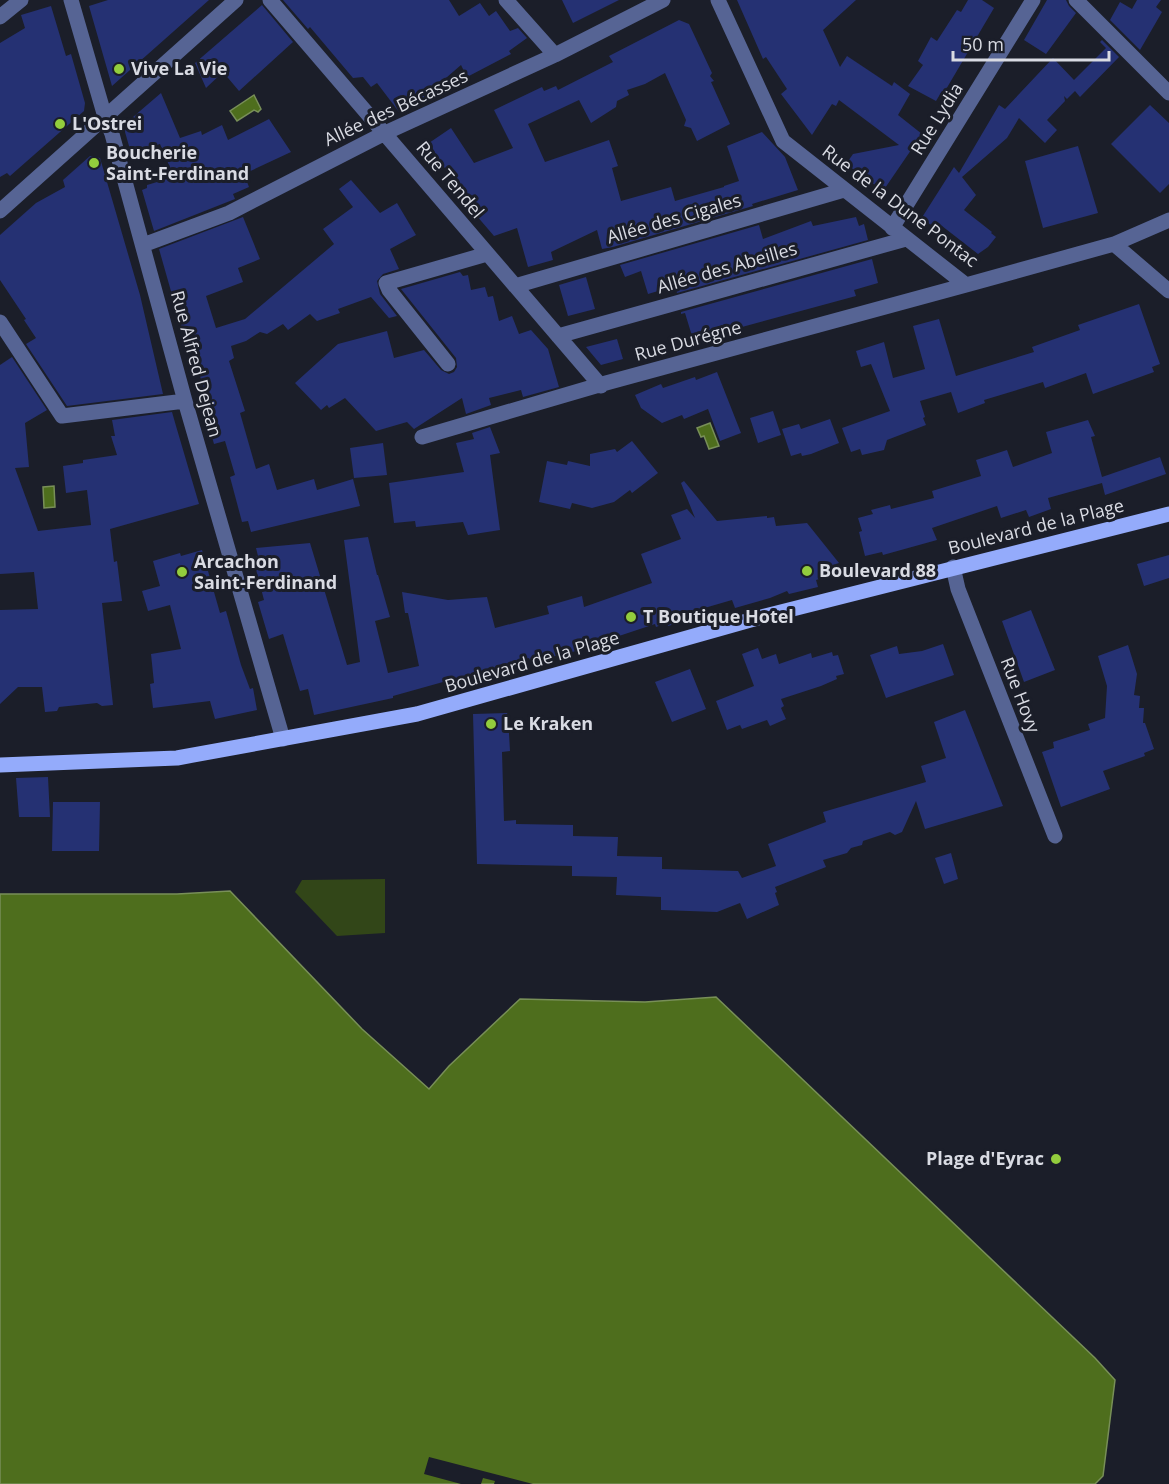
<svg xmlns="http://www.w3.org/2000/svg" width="1169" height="1484" viewBox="0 0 1169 1484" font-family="'Open Sans',sans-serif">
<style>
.green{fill:#324618}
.water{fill:#4e6e1d;stroke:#788f58;stroke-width:1.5}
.pier{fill:#1b1e29}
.building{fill:#253173}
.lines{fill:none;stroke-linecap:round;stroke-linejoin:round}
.minor{stroke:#566494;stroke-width:15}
.major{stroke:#94abfb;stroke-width:15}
.poi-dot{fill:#93cd3d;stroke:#1b1e29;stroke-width:2}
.labels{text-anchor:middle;stroke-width:6;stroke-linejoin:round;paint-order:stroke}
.poi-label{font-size:18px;font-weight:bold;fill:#d9dbe3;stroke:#1b1e29;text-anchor:start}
.street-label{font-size:18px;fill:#d9dbe3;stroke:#1b1e29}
</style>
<rect width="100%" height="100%" fill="#1b1e29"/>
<path class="green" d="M385 879V933L337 936 295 892 302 880Z"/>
<path class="water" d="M254 95 261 109 258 112 254 110 237 121 230 111Z
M710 423 719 446 709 449 704 436 701 437 697 428Z
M54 486 55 507 44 508 43 487Z
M230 891 362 1029 429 1089 449 1066 520 999 645 1002 716 997 1095 1358 1115 1380 1103 1476 1095 1484H0V894H177Z"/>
<path class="pier" d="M429 1457 533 1484H494L495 1481 483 1478 481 1484H461L424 1474Z"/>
<path class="building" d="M108 0H209L112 86 89 6Z
M283 0H449L459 16 480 3 489 16 496 11 510 31 518 28 527 38 509 51 511 54 467 77 461 65 425 96 427 98 399 112 377 83 371 87 363 77 353 78 310 27 308 29Z
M562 0H619L573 23Z
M737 0H856L823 30 840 67 847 56 892 86 894 82 910 94 898 115 922 134 883 191 846 164 853 154 899 145 839 100 836 106 832 104 812 135 781 94 787 89 766 57 763 59Z
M968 0H982L994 8 945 91H942L936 101 908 86 923 65 918 61 931 37 937 41 957 10 961 12Z
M1047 0H1066L1069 6 1076 13 1046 54 1024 40Z
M1137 0H1161L1156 7 1162 12 1140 50 1110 20 1120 2 1132 9Z
M262 5 293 42 239 91 223 72 206 88 195 63Z
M51 6 66 56 71 54 85 103 84 111 10 176 7 173 0 177V43L25 28 21 15Z
M679 20 689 24 712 73 710 76 714 81 711 82 730 124 697 141 691 128 684 126 686 120 665 73 645 84 627 90 629 95 617 101 616 107 591 123 579 100 528 124 545 162 609 140 618 166 612 168 621 201 671 187 675 201 724 187V186L739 181 727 146 762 132 785 157 798 190 752 204 753 206 613 247 602 249 597 230 551 252 553 260 528 267 517 228 494 236 470 208 429 143 451 128 474 163 513 148 494 110 542 87 544 91 556 86 558 90 613 62 609 56Z
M1102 40 1119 57 1080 97 1075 91 1067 99 1064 96 1065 101 1047 120 1057 130 1045 143 1019 118 1007 138 962 177 976 195 964 210 992 232 991 233 996 237 988 247 978 254 942 226 940 230 921 219 954 167 959 173 999 105 1005 109 1053 58 1074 80 1106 48 1100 42Z
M161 93 180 138 201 131 202 135 222 125 228 140 269 119 291 152 244 174 249 187 233 194 235 199 154 231 142 190 147 188V185L174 177 160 144 131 153 125 132 126 123Z
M1150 105 1169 123V184L1160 193 1111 144Z
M1078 146 1098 213 1043 228 1025 161Z
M90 156 100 158 140 295 163 394 67 406 26 344 36 338 24 320 26 319 0 280V235L36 203 65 187 63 180Z
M351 180 380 213 397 203 416 235 390 249 399 269 383 274 377 281 380 294 397 316 389 318 371 297 338 309 340 313 317 321 310 314 288 330 283 324 267 334 260 332 246 341 231 346 234 358 229 361 245 411 240 413 256 469 269 464 277 490 314 479 317 490 353 479 360 506 251 532 248 521 242 522 230 477 235 475 225 441 214 444 206 416 212 414 186 332 182 330 159 249 243 217 260 259 238 268 243 282 206 296 216 328 245 319 334 244 323 229 353 207 339 189Z
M856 217 859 226 864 224 868 240 677 293 675 286 648 294 641 271 625 277 620 265 759 225 763 239 811 221 813 226Z
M872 259 878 283 854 290 856 296 731 330 730 325 692 336 685 313 681 314V312Z
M460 272 463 276 468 275 471 290 485 287 488 297 493 296 499 321 512 316 519 334 531 330 548 349 559 387 523 397 521 390 489 398 491 405 466 414 462 398 414 429 407 422 376 431 345 398 329 408 327 405 321 410 295 383 338 344 387 331 394 358 424 350 441 370 449 374 454 372 457 367 456 358 401 289Z
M586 277 595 309 568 316 559 285Z
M1139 304 1160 364 1152 367 1154 372 1093 394 1086 373 1045 388 1043 382 984 400 985 403 958 413 951 392 920 401 925 417 923 418 926 425 887 440 884 450 862 455 860 449 851 452 842 428 890 411 871 364 861 367 856 351 884 342 893 378 925 369 913 326 939 319 956 376 1034 352 1032 347 1080 330 1078 325Z
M617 339 623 359 601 365 586 347Z
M12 357 47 410 25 423 29 467 15 468 38 531 91 525 87 490 66 493 63 466 83 463V460L117 455 111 436H115L112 420 172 412 176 426 199 504 110 529 114 562 117 561 122 601 102 603 113 705 102 706 97 703 59 707 57 711 45 712 42 687H18L0 704V610L38 609 34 572 0 574V365Z
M717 372 741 433 720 441 708 409 684 419 682 415 662 423 641 408 635 395 661 384 663 388 695 377 696 380Z
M773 411 781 435 758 443 750 418Z
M830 419 839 443 811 454 802 456 801 453 791 456 782 429 799 424 801 429Z
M1088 420 1095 436 1091 437 1102 477 1160 457 1166 474 1105 495 1102 483 1048 498 1051 509 1029 517 1026 510 1001 518 997 506 932 528 937 540 883 555 882 552 865 556 859 532 862 531 858 518 873 514 871 510 890 505 891 509 934 498 932 491 981 476 976 460 1007 450 1013 467 1052 453 1046 432Z
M490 427 500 453 490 455 500 530 468 535 463 522 416 527 415 521 394 523 389 483 464 472 456 443 474 439 472 433Z
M632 441 658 473 632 493 630 490 614 502 592 508 572 503 570 509 539 502 547 461 567 465 568 461 590 466V454L615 449 617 452Z
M383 443 387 475 354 478 350 448Z
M684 481 717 521 767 516V518L774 517 776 526 807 523 839 563 836 564 841 572 816 580 818 587 789 594 787 591 770 598 735 608 732 600 701 609 704 616 668 626 667 623 656 627 655 624 604 641V643L576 651 531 662 529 658 393 696V698L314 715 308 689 300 691 283 634 269 639 258 602 264 600 253 558 258 556 256 548 310 543 347 665 360 662 344 540 368 537 377 575H378L390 617 375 621 388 673 419 666 408 613H405L402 592 448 600 487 597 495 628 549 614 547 606 582 596 584 607 652 583 641 554 681 539 671 515 687 509 695 518 681 483Z
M202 550 220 613 226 611 241 665 250 689 253 688 257 710 215 719 210 701 153 708 150 684 154 683 151 654 181 649 170 605 148 611 142 591 160 586 153 561 180 553 181 556Z
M1169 555V578L1144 586 1137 564Z
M1031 610 1055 670 1024 682 1002 621Z
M943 644 954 675 886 698 870 655 897 646 899 654 922 651Z
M1128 645 1137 674 1134 695 1140 696 1139 708H1144L1143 723H1145L1154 749 1144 753 1145 756 1103 771 1110 789 1061 807 1042 752 1054 748 1053 742 1090 730 1088 724 1105 718 1107 686 1098 656Z
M758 648 762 659 776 654 779 664 811 653 812 658 832 652 833 656 838 655 844 674 836 676 837 679 821 686 781 699 784 706 781 708 786 719 770 726 767 720 742 729 740 725 727 730 716 701 754 686 742 654Z
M690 669 706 709 672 722 655 682Z
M965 710 1003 806 925 829 916 801 902 832 895 835 890 832 863 841 862 845 851 848 847 853 823 860 826 867 775 887 777 892 775 893 779 905 747 919 740 903 717 912 661 910V897L616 895 617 877 572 876V866L477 864 473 714 507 713 508 716 510 751 502 752 504 821 516 820V824L573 825V836L618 837 617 856 662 857V869L738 871 742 878 776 866 768 844 826 822 823 812 926 782 921 766 946 758 934 722Z
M48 777 50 817H19L16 778Z
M53 802H100L99 851H52Z
M951 853 958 879 944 884 935 858Z"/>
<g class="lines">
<path class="minor" d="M71 0 105 117 112 134 185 401 283 739
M270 0 601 386
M506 0 555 55
M718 0 783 141 966 285 1114 244 1169 291
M1076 0 1169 93
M0 17 21 0
M0 211 236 0
M892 228 1033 0
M1114 244 1169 220
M143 245 229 213 385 133 555 55 663 0
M515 286 844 190
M0 322 62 416 185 401
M558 336 906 239
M448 364 389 290 386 283 487 254
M422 437 606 383 966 285
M953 567 958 589 1055 836"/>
<path class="major" d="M0 765 177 758 417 714 765 616 1169 514"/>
</g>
<g class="poi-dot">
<circle cx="119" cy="69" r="6"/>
<circle cx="60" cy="124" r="6"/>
<circle cx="94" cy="163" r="6"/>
<circle cx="807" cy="571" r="6"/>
<circle cx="182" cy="572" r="6"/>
<circle cx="631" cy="617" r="6"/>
<circle cx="491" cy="724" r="6"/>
<circle cx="1056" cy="1159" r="6"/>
</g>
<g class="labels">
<g class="poi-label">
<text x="131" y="75">Vive La Vie</text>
<text x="72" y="130">L'Ostrei</text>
<text x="106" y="159">Boucherie<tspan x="106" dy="21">Saint-Ferdinand</tspan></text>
<text x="194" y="568">Arcachon<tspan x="194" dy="21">Saint-Ferdinand</tspan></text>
<text x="819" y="577">Boulevard 88</text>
<text x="643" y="623">T Boutique Hotel</text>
<text x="503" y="730">Le Kraken</text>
<text x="1044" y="1165" text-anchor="end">Plage d'Eyrac</text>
</g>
<g class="street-label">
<text transform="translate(396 108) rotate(-25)" y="6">Allée des Bécasses</text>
<text transform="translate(937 119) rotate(-58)" y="6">Rue Lydia</text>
<text transform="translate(450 180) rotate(50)" y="6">Rue Tendel</text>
<text transform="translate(900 206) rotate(37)" y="6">Rue de la Dune Pontac</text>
<text transform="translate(674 219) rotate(-16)" y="6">Allée des Cigales</text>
<text transform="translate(727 268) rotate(-16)" y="6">Allée des Abeilles</text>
<text transform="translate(688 341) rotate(-15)" y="6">Rue Durégne</text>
<text transform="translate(196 364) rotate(75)" y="6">Rue Alfred Dejean</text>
<text transform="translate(1036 527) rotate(-14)" y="6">Boulevard de la Plage</text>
<text transform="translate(532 662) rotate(-16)" y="6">Boulevard de la Plage</text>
<text transform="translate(1020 695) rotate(69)" y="6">Rue Hovy</text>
</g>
</g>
<path d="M953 51v9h156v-9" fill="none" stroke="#d9dbe3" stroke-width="3"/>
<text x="962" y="51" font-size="18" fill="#d9dbe3" stroke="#1b1e29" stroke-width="4.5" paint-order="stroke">50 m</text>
</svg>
